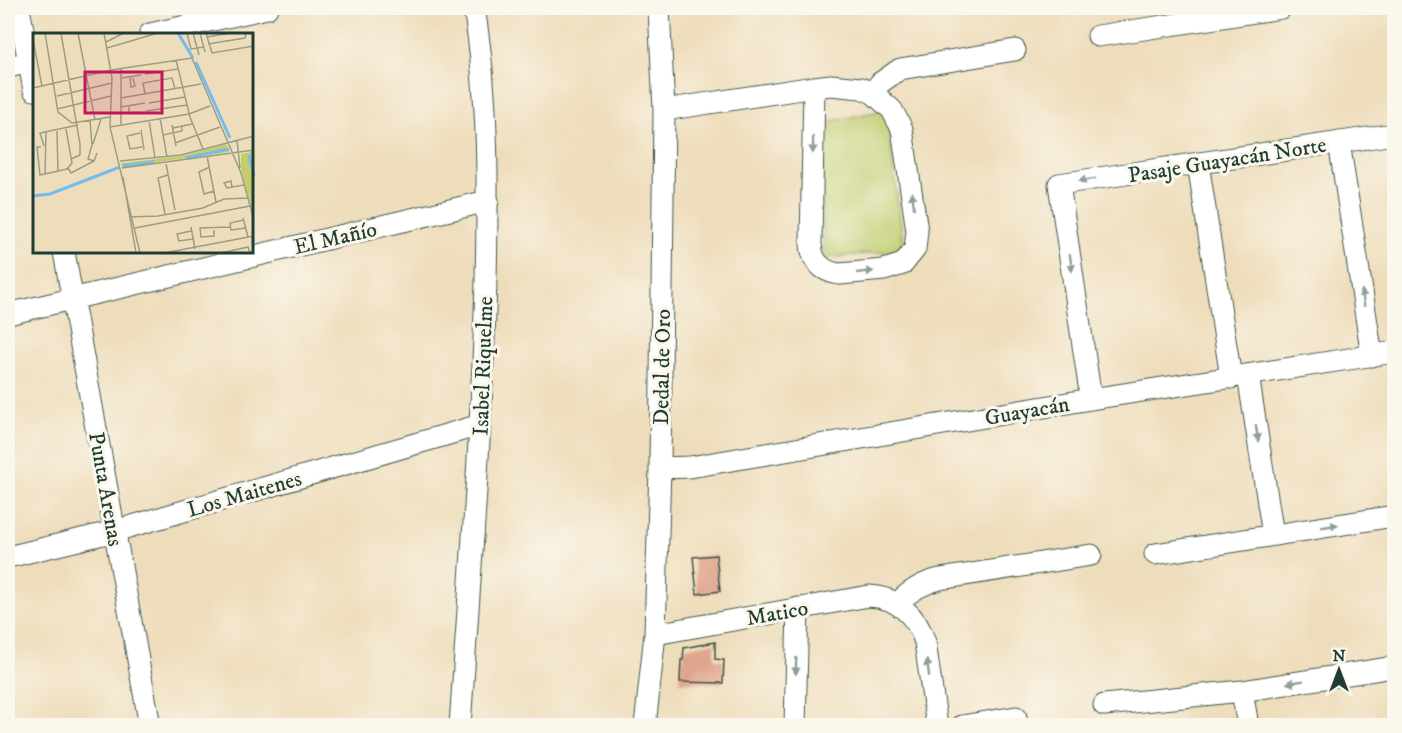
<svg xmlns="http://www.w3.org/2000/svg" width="1402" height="733" viewBox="0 0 1402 733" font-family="'IM FELL DW Pica',serif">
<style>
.green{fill:#c1cd6f;stroke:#708552;stroke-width:1.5}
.building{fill:#dfa58e}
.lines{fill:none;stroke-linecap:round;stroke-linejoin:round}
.minor-casing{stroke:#3e5548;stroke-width:23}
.minor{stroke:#fff;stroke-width:21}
.oneway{fill:#8f9e9a}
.labels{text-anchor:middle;stroke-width:6;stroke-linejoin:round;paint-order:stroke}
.street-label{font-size:22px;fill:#1f3d34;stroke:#fbf7ec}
.inset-river{fill:none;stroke:#75bcec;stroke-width:3}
.inset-road{fill:none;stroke:#9b9d85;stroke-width:1.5}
.view{fill:#c2185b;fill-opacity:0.15;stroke:#c2185b;stroke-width:3}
.inset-edge{fill:none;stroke:#1f3d34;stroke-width:3}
</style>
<rect width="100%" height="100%" fill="#fbf7ec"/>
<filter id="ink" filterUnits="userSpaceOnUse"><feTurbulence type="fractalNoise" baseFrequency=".0167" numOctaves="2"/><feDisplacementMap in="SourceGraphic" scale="12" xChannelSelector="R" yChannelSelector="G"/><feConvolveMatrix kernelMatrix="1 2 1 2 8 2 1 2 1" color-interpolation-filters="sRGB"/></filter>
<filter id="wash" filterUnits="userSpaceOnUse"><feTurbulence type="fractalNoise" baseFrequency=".008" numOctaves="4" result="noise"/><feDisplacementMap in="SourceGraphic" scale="24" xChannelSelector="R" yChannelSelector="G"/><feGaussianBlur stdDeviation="1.35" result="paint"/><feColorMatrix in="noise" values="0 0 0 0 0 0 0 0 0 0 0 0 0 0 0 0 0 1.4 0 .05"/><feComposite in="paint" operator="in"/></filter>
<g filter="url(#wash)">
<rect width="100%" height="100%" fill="#edb"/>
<path class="green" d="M886 110 904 250 824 258 821 123Z"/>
<g id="blocks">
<path class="building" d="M716 555 720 591 697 594 693 557Z
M715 642V659L724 660 723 683 680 682 681 660H683L684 648Z"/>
</g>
</g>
<g filter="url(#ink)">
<use href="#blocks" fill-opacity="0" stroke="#3e5548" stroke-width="1.5"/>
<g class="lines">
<defs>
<path id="minor" d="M19 8 34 90
M150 34 267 8
M1098 36 1281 8
M8 67 34 61
M873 93 880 83 900 69 1015 50
M664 110 814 87 831 85 861 88 873 93 892 110 902 129 917 231 915 249 903 264 884 270 840 274C822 272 811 261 811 242L814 87
M1339 142 1372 356
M1198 163 1231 378
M64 252 150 726
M8 314 488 201
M1248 375 1273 535
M1091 399 1059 184 1394 134
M660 468 690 467 1091 399 1394 352
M1155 554 1394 516
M8 557 115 531 480 425
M897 604C909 591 922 583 940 579L1091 555
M655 634 869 596C897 597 917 616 925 642L937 726
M1242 691 1248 726
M1104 705 1242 691 1394 667
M460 726C470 577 482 429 486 280 488 188 489 98 474 8
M645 726 655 634 660 468 664 110 659 8
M795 726 798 608
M962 726 1016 717"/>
</defs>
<use href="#minor" class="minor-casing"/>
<use href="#minor" class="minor"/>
</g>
<defs><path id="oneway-solid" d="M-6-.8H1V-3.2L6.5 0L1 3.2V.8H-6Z" transform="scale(1.5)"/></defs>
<g class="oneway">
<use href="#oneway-solid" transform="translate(813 145) rotate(91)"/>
<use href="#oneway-solid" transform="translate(1087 180) rotate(171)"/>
<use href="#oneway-solid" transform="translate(913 200) rotate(-98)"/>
<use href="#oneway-solid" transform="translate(1071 263) rotate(82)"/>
<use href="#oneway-solid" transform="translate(865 272) rotate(-6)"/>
<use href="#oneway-solid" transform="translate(1363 298) rotate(-99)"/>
<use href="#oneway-solid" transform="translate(1257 433) rotate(81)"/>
<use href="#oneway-solid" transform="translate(1330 526) rotate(-9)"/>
<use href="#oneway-solid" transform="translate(796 666) rotate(92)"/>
<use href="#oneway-solid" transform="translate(928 668) rotate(-98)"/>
<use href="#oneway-solid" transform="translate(1295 682) rotate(171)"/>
</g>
</g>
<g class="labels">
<g class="street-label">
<text transform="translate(1227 159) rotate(-9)" y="8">Pasaje Guayacán Norte</text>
<text transform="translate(335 237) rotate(-13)" y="8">El Mañío</text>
<text transform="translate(482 366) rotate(-88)" y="8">Isabel Riquelme</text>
<text transform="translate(661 367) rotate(-89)" y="8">Dedal de Oro</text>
<text transform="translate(1027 410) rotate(-10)" y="8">Guayacán</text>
<text transform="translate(107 489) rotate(80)" y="8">Punta Arenas</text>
<text transform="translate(244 493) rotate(-16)" y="8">Los Maitenes</text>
<text transform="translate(777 612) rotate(-10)" y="8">Matico</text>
</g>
</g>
<g transform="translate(33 33)">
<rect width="220" height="220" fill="#edb"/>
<path d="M193 111 196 119 89 134 88 130 149 123ZM220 119V182L208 136V121Z" fill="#c1cd6f"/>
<path class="inset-river" d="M145 0 160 25M163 29 197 105M216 122 221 143M153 125 196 116M90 133 121 129M0 163 17 161 87 134"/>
<path class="inset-road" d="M12 0 25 79 39 90 77 84M28 0 47 111V122L38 126M45 0 62 87M71 0 79 45 77 94 107 220M154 0 158 16 171 14M160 0 166 22M167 0 172 19M173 0 179 20 221 13M174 4 198 0M0 7 9 53M73 9 91 0M175 11 212 5 213 0M74 15 125 0M143 27 157 84 170 116M88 36V92M112 41 145 36M97 44 98 54 102 53 100 45M89 45 108 42M0 55 78 37 159 25 208 140 221 187M112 61 110 50 139 45 142 56M24 63 79 50M88 65 168 51M116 70 152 64M96 73V80L108 79M88 74 112 70M24 76 78 63M113 78 154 72M127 85 134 124M57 87 59 112 55 126 61 128 64 120M116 87 122 125M139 92 143 113M77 94 156 81 177 73M140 95 159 91M108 97 111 117M24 98 25 139M107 100 94 103 97 116 109 114M130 102 149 98V93M204 107 207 135M142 110 187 94M60 111 68 86M11 113 7 100 45 92M8 114H4L7 142 34 136 39 130 33 96M174 123 183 169M87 128 148 122 221 103M133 131 142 177M177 134 166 139 171 161 181 158M35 135 38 140 61 128M89 135 221 117M12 142 13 99M90 144 103 220M199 154 198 148 191 150 194 155 211 152M132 181 125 145 135 142M96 184 125 183 170 175 191 166 215 165M210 185 215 204M211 187 197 190 198 197 213 195M158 194 162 216M102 195 217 173M181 197V203L168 204 167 195 197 194M158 198 144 201 146 208 160 206M131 220 221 203M188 220 215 214 217 220"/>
<path class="view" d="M52 39H129V80H52Z"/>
<rect width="220" height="220" class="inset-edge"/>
</g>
<rect width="1402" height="733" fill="none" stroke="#fbf7ec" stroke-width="30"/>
<g transform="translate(1339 670)" stroke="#fbf7ec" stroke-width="4.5" paint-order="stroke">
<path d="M0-4.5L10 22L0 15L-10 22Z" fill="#1f3d34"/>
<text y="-9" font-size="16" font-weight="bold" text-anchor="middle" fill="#1f3d34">N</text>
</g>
</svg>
